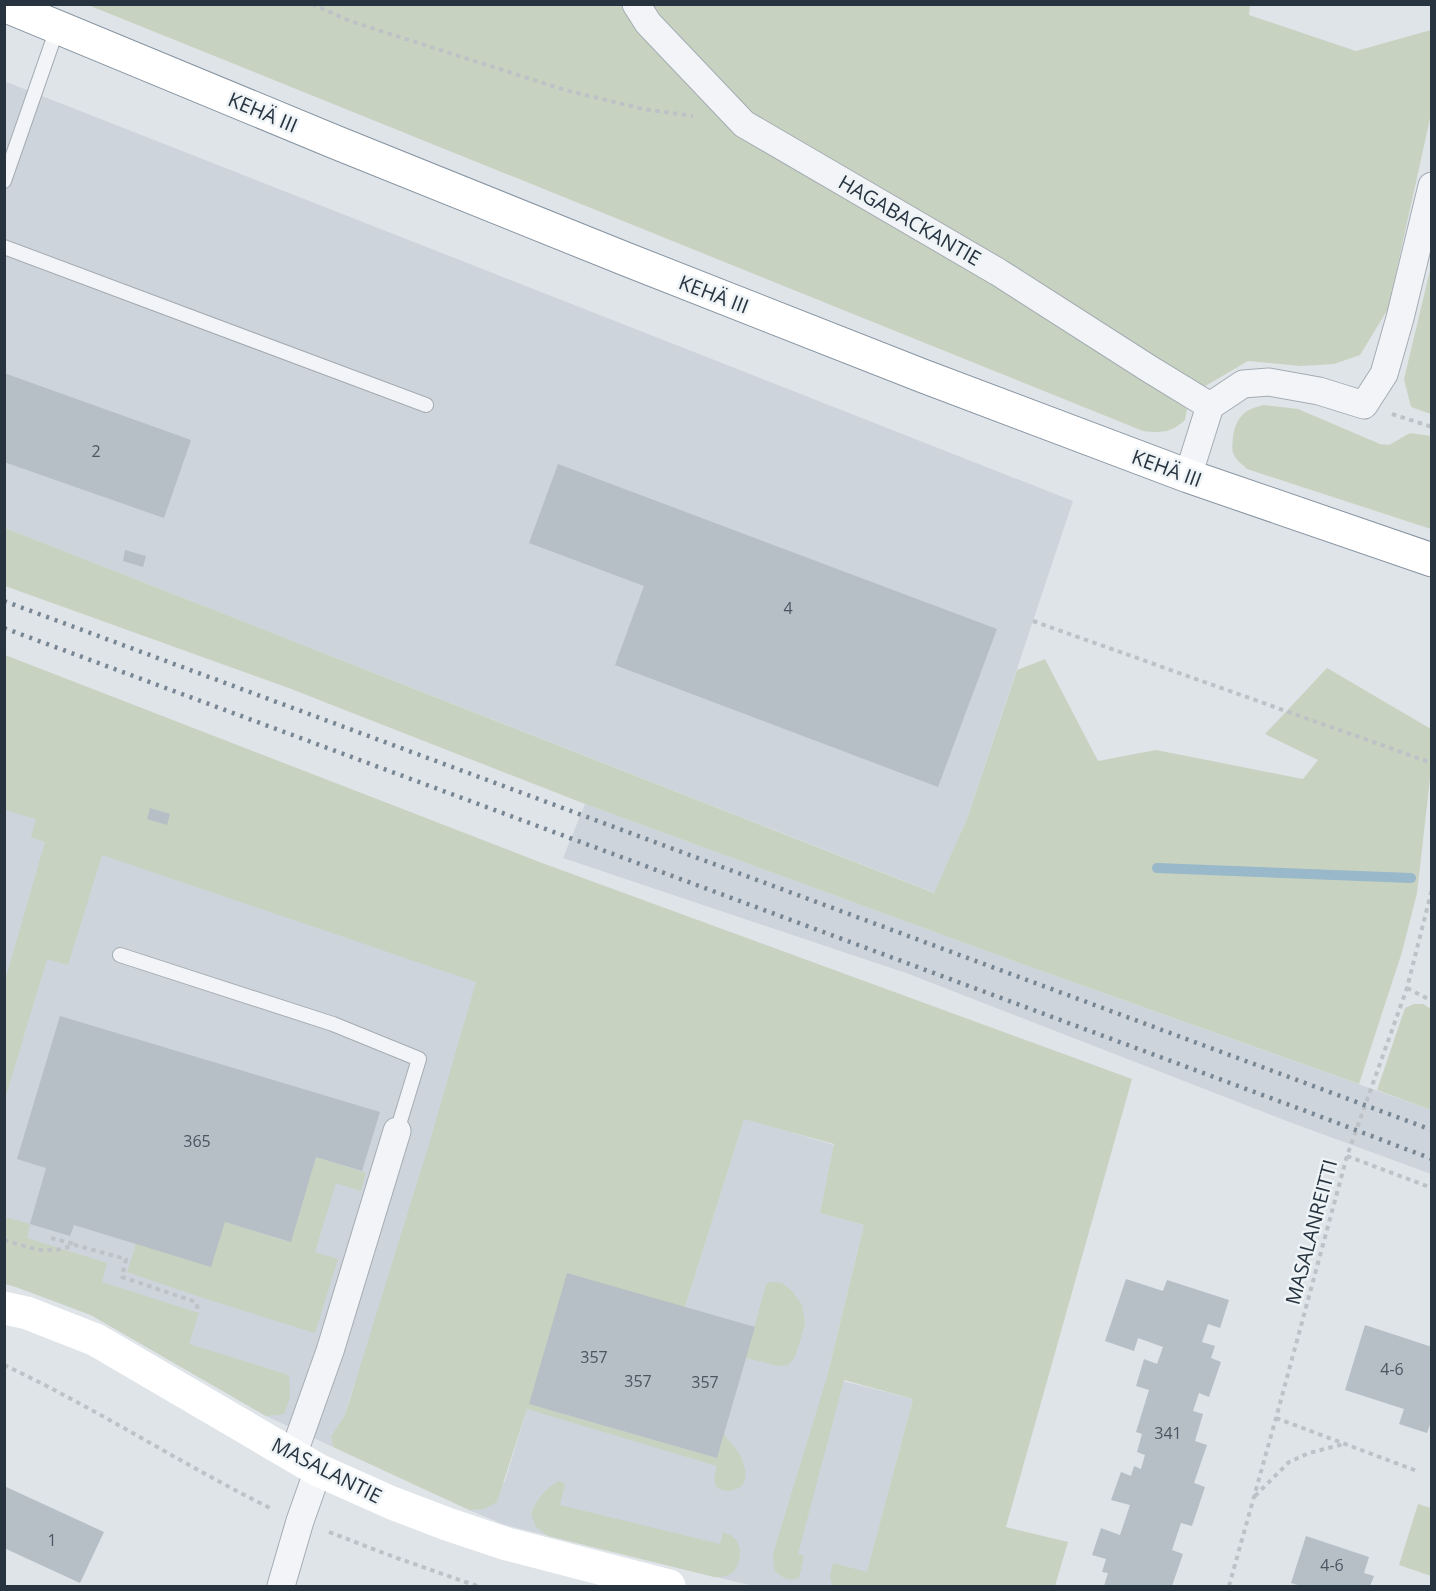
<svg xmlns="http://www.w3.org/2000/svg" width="1436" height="1591" font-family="'Open Sans',sans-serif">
<rect width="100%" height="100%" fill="#dfe4e9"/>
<path fill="#cdd4db" d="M4 81 1073 501 967 819 935 893 5 528Z
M4 715 530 895 351 1394 345 1415 331 1436 333 1447 266 1416 91 1315 16 1287 5 1284Z
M585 804 1014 961 1431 1110V1174L1292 1123 909 974 563 858Z
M744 1118 834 1145 820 1213 864 1225 827 1377 913 1399 867 1573 846 1586H753L505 1525 469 1510 484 1509 505 1481 527 1409 529 1404 685 1307Z"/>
<path fill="#c7d3c0" d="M88 5H1250L1249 15 1356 51 1431 30V114L1388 309 1360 355 1334 364 1300 366 1248 361 1180 401 1187 409 1185 420C1171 433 1161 433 1143 431Z
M1431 266V414L1411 407 1404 379Z
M1264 405 1298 409 1380 444 1389 445 1410 433 1431 436V529L1247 469C1243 465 1236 460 1234 455 1231 450 1233 441 1233 436 1237 416 1245 409 1264 405Z
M5 528 934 893 967 819 1017 670 1045 659 1098 761 1156 750 1303 779 1318 760 1265 734 1327 668 1431 729V770L1417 893 1402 952 1359 1084 1014 961 585 804 286 687 5 586Z
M5 655 542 863 1132 1079 1006 1527 1068 1542 1055 1586H832L830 1576 833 1563 867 1572 913 1399 844 1380 798 1554 804 1556 799 1578C787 1582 782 1577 774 1570L773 1554 827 1377 864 1225 820 1213 834 1144 744 1119 685 1307 530 1404 717 1458 724 1434C729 1442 737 1449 741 1457 744 1464 748 1477 743 1484 738 1492 719 1494 715 1484 713 1479 716 1471 717 1466L527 1409 497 1502 484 1509 469 1510 333 1447 331 1436 345 1415 430 1141 476 982 102 855 68 965 47 959 5 1099V981L45 842 31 837 36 819 5 810Z
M1414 1004H1423L1431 1009V1110L1377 1090 1405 1008Z
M316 1157 366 1173 361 1191 336 1183 315 1252 338 1259 315 1333 203 1298 127 1272 136 1244 225 1222 290 1242Z
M5 1217 30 1224 27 1238 107 1263 102 1282 199 1313 189 1344 289 1375 290 1397 284 1414 266 1416 91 1315 16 1287 5 1284Z
M771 1282 782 1283 793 1292 802 1305 805 1324 795 1357 788 1365 779 1366 746 1358 766 1284Z
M559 1481 565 1484 560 1505 720 1544 723 1532C728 1534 733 1536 736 1540 743 1548 740 1565 733 1572 727 1577 720 1577 714 1577L548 1536 536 1527 531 1515C535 1501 545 1488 559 1481Z
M1418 1504 1431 1508V1576L1399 1565Z"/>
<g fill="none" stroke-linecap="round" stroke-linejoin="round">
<path stroke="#99b8ca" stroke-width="10" d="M1157 868 1411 878"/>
</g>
<path fill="#b6bec6" d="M4 373 191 440 164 518 4 462Z
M558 464 997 629 938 787 615 665 644 586 529 543Z
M125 550 146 556 143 567 123 561Z
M150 808 170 814 167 825 147 819Z
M60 1016 380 1112 362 1171 316 1157 291 1242 225 1222 211 1267 74 1225 70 1236 30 1224 46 1168 17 1159Z
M567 1273 755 1327 717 1458 529 1404Z
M1126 1279 1163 1291 1167 1280 1229 1300 1220 1328 1208 1324 1202 1342 1215 1346 1211 1358 1221 1362 1209 1397 1199 1393 1193 1411 1203 1414 1195 1441 1207 1445 1194 1483 1205 1487 1192 1526 1181 1523 1172 1550 1183 1554 1172 1586H1104L1108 1573 1102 1572 1106 1559 1092 1555 1101 1528 1120 1535 1130 1505 1111 1500 1121 1472 1131 1476 1134 1466 1141 1469 1145 1455 1137 1452 1142 1434 1136 1432 1149 1390 1136 1386 1144 1359 1157 1364 1163 1347 1138 1338 1134 1351 1105 1341Z
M1365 1325 1432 1347V1419L1427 1433 1399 1424 1404 1409 1345 1390Z
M4 1486 104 1532 80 1583 4 1548Z
M1306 1536 1369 1557 1364 1573 1374 1576 1370 1586H1301L1291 1583Z"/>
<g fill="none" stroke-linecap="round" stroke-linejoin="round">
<g stroke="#a4acb3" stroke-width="16">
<path id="lane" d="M4 181 58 26
M4 247 426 405
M120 955 333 1024 419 1059 397 1131"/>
</g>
<g stroke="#a4acb3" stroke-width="29">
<path id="street" d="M636 4 648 23 744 124 998 272 1148 368 1210 406
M1188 476 1210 406 1243 384 1269 382 1319 391 1364 405 1384 374 1400 318 1432 186
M293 1455 330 1351 397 1131
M281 1586 300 1521 318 1470"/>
</g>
<g stroke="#8694a0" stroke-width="35">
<path id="highway" d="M4 5 335 142 628 260 923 376 1188 476 1432 560"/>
</g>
<path stroke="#bdc2c7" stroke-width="4" stroke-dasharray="4.5 4.5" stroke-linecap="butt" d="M312 4 350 21 565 90 643 109 693 116
M1392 414 1432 427
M1033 621 1432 763
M1407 988 1432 1001
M1347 1156 1432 1188
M51 1238 74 1244
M4 1240 38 1250H57L75 1245 126 1259 122 1277 196 1302 199 1313
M4 1365C96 1408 181 1464 272 1509
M1276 1418 1417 1471
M1255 1496 1289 1462 1309 1453 1344 1444
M329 1532 394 1557 477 1586
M1229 1586 1276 1418 1347 1156 1407 988 1432 889"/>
<use href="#lane" stroke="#f2f4f7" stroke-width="14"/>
<use href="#street" stroke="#f2f4f7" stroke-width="27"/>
<path stroke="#fff" stroke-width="33" d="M4 1308 27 1313 96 1340 318 1470 392 1503 447 1524 507 1544 669 1586"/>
<use href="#highway" stroke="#fff" stroke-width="33"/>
<path stroke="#788693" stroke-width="4.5" stroke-dasharray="3 6" stroke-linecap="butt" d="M4 601 1432 1130
M4 628 1311 1113 1432 1159"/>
</g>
<g text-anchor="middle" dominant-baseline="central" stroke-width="5" stroke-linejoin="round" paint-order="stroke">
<g font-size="16" fill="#4b5662">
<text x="96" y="451">2</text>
<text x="788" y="608">4</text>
<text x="197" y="1141">365</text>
<text x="594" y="1357">357</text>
<text x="1392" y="1369">4-6</text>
<text x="638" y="1381">357</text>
<text x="705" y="1382">357</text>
<text x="1168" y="1433">341</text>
<text x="52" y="1540">1</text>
<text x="1332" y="1565">4-6</text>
</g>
<g font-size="20" fill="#273440" stroke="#eef3f6">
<text transform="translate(263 112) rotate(23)">KEHÄ III</text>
<text transform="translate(910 220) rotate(30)">HAGABACKANTIE</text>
<text transform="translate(714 294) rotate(21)">KEHÄ III</text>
<text transform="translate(1167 468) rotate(20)">KEHÄ III</text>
<text transform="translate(1311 1232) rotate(-75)">MASALANREITTI</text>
<text transform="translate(327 1470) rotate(27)">MASALANTIE</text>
</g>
</g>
<rect width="1436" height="1591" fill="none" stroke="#273440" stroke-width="12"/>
</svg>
